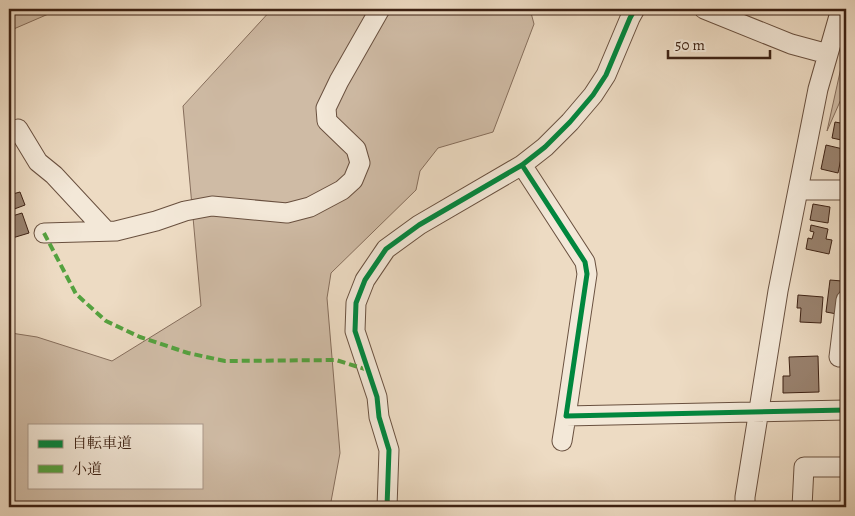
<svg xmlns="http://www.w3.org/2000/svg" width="855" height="516" font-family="Alegreya,'Noto Serif JP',serif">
<rect width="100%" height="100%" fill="#eddbc3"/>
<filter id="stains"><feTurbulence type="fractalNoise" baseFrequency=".004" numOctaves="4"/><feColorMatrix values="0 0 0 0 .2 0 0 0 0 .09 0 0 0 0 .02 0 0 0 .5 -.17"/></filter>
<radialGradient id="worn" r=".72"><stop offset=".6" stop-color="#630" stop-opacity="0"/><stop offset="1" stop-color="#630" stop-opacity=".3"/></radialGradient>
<path fill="#cfbba5" stroke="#866e5c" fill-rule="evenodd" d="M9 9H60L9 31Z
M272 9H530L534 24 493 132 438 148 420 171 416 190 331 273 327 298 340 453 330 507H9V330L11 333 37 337 112 361 201 306 183 106ZM29 425H201V487H29Z
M846 45V88L827 131Z"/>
<path fill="#99826f" stroke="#3d2113" d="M835 122 846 124V141L832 138Z
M826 145 843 149 838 173 821 169Z
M20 192 25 205 9 211V195Z
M813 204 830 207 828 223 810 220Z
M22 213 29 233 9 239V217Z
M811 225 828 229 826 239 832 240 829 254 806 249 808 238 812 239 814 232 810 231Z
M830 280 842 281 837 314 826 312Z
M798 295 823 297 821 323 800 322 801 308H797Z
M818 356 819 392 783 393V376H790L789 357Z
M844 377H846V394H844Z"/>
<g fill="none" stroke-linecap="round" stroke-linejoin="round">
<g stroke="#69503f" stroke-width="21">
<path id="minor" d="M704 9 791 44 828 54
M18 129 38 162 54 175 106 231
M522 165 585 262 587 274 566 416 846 410
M798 190H846
M44 233 116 231 156 221 185 211 212 206 287 213 310 207 342 190 353 180 360 163 356 149 327 121 326 108 339 81 380 9
M846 300 839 357H846
M562 441 566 416
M387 507 389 450 379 417 377 397 355 331 356 303 365 280 386 249 419 225 522 165 545 147 570 122 593 95 606 75 630 18 635 9
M745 507V497L778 291 818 89 841 9
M802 507 804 467H846"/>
</g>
<use href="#minor" stroke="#f3e8d8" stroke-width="19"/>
<path stroke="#54a23f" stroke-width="4" stroke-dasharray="8 4" stroke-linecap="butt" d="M44 233 76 294 106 321 140 337 188 353 225 361 336 360 368 370"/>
<g stroke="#f3e8d8" stroke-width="8">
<path id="cycleway" d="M522 165 585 262 587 274 566 416 846 410
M387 507 389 450 379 417 377 397 355 331 356 303 365 280 386 249 419 225 522 165 545 147 570 122 593 95 606 75 630 18 635 9"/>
</g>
<use href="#cycleway" stroke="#00873e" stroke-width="5"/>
</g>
<rect width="855" height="516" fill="none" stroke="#eddbc3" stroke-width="30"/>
<rect x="10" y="10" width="835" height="496" fill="none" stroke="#3d2113" stroke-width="2.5"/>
<rect x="15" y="15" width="825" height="486" fill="none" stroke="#3d2113"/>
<rect x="28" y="424" width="175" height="65" fill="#f3e8d8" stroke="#aa9889"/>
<rect x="38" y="440" width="25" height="8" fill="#00873e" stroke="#aa9889"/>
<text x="72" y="448" font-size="15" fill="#3d2113">自転車道</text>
<rect x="38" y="465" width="25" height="8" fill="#54a23f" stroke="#aa9889"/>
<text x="72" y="474" font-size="15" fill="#3d2113">小道</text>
<path d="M668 50v8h102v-8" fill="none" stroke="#3d2113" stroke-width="2.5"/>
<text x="675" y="50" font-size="15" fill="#3d2113" stroke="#f3e8d8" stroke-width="4" paint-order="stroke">50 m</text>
<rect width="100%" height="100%" filter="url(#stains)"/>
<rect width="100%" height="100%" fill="url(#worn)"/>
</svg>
